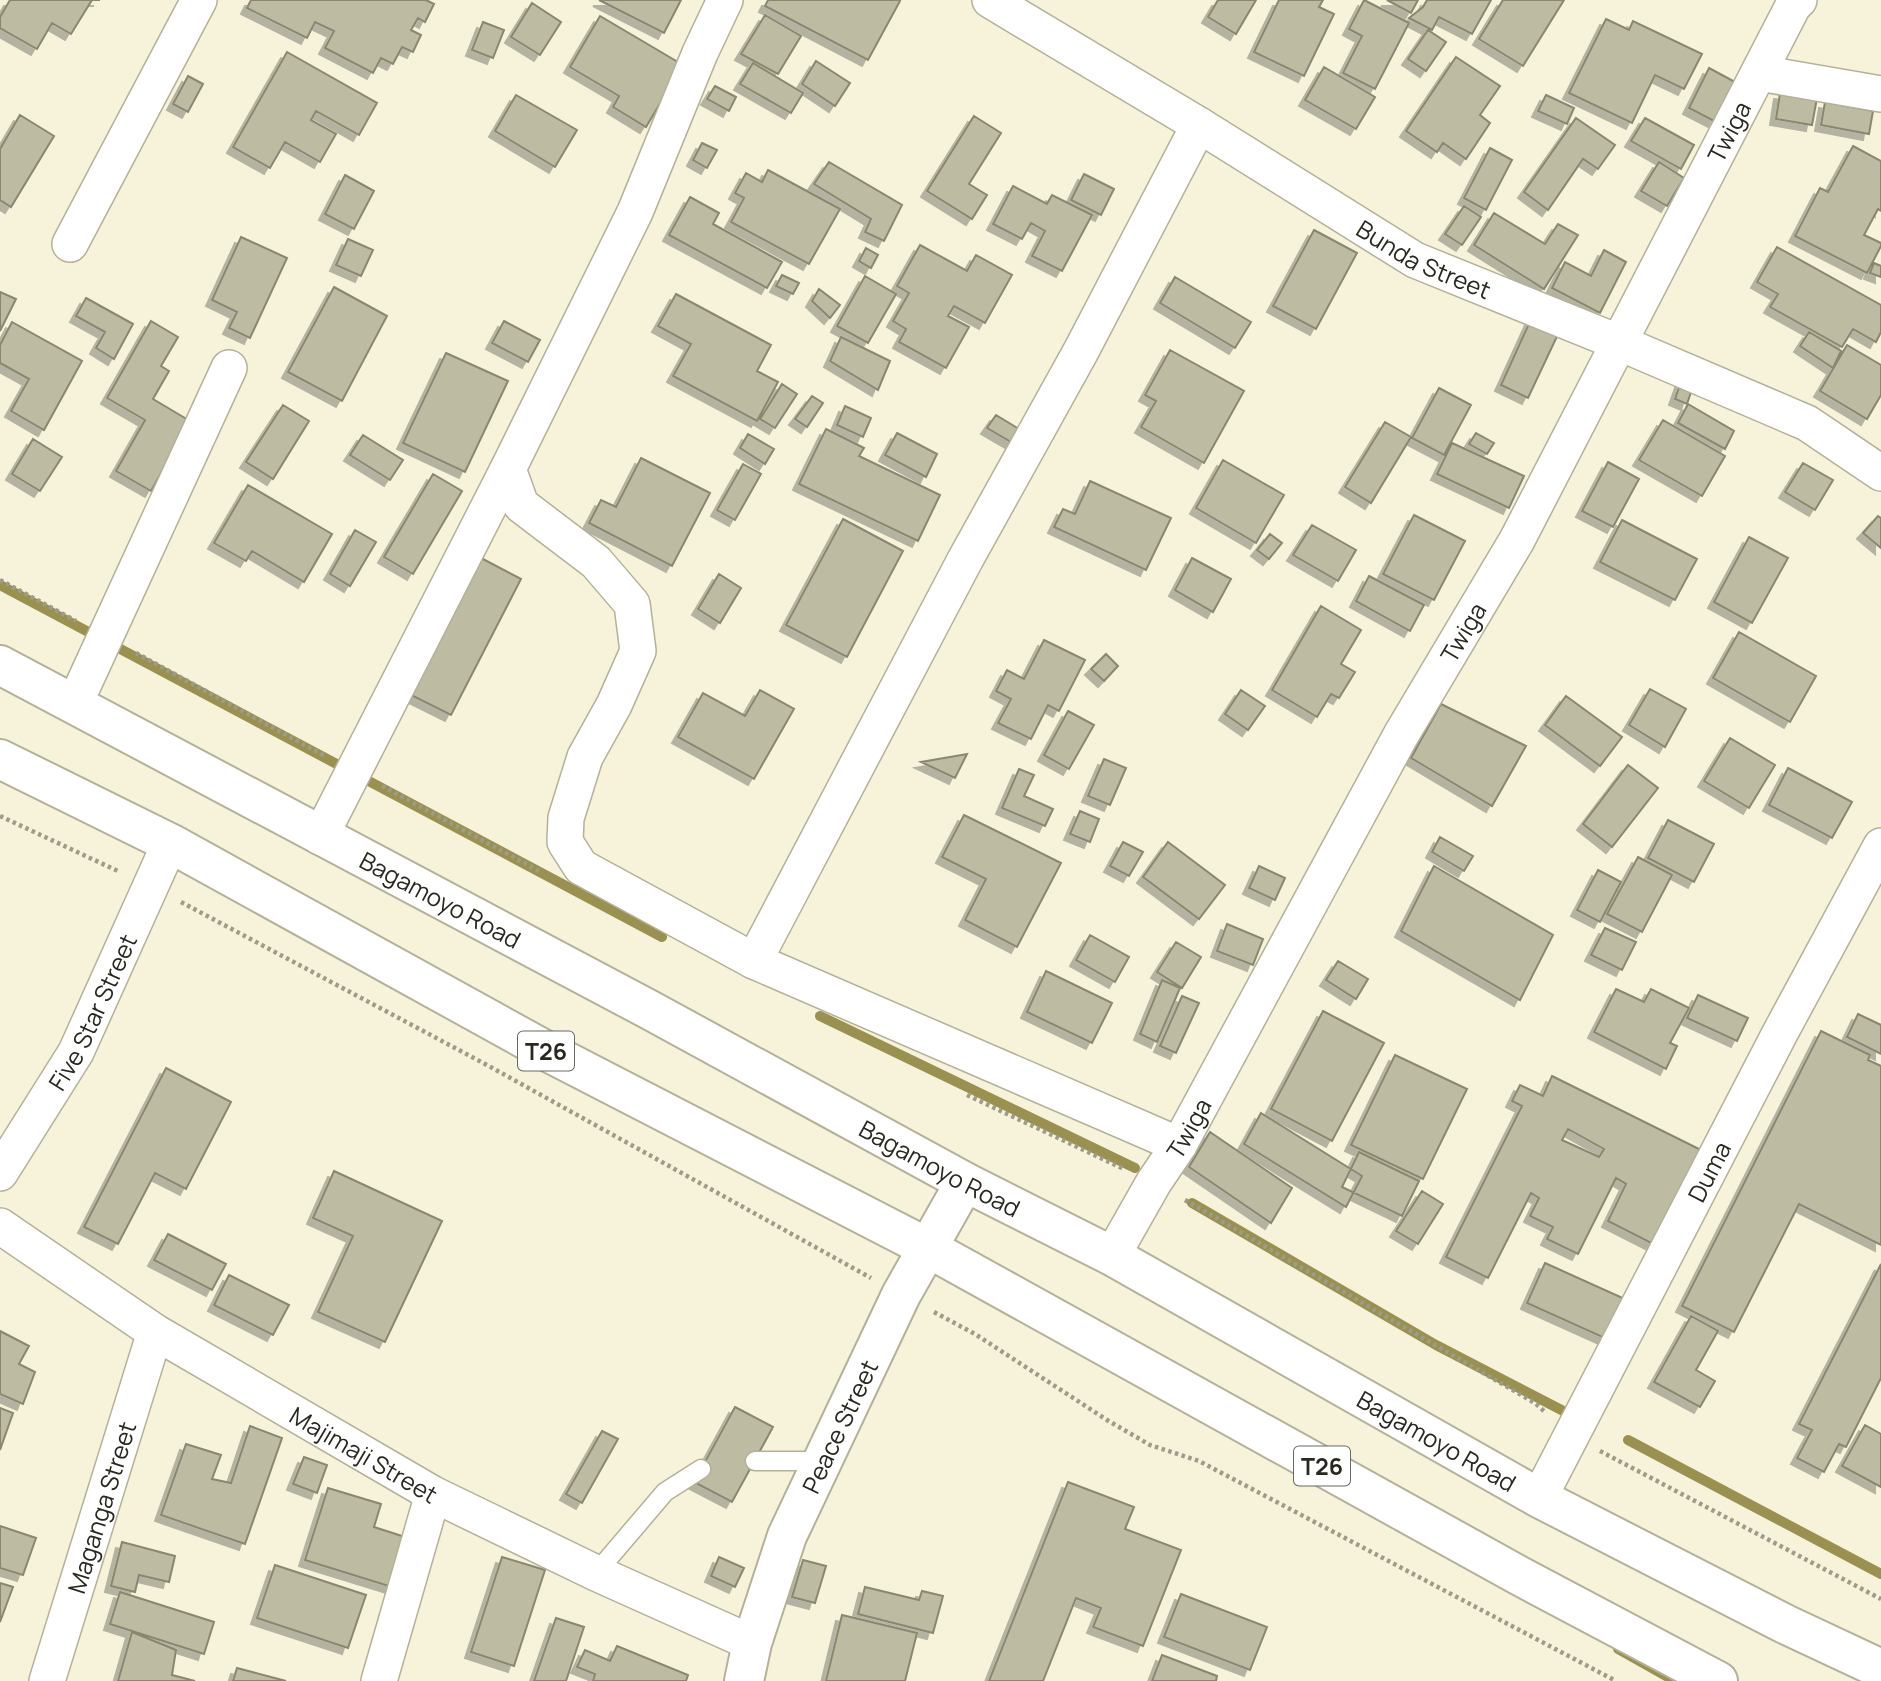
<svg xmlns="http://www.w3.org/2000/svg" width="1881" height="1681" font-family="Manrope,sans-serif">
<defs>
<filter id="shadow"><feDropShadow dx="-6" dy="6" stdDeviation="0" flood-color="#0004"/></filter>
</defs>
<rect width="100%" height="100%" fill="#f6f3da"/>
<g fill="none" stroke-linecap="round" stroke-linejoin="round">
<path stroke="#9a9151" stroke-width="10" d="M0 585 662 937
M820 1016 1135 1168
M1192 1203 1436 1345 1575 1417
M1628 1440 1881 1574
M1618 1649 1675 1681"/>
</g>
<path fill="#bebba3" stroke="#8a8771" stroke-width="2" fill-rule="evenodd" filter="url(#shadow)" d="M10 0H100H92L71 34 52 23 37 49 0 28V17Z
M251 0H426L434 4 425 22 418 18 411 30 421 35 413 52 402 47 393 64 381 58 373 73 325 48 334 31 315 22 307 38 247 8Z
M599 0H681L664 33Z
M768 0H898L900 1 868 60 765 6Z
M1218 0H1256L1236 34 1208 17Z
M1279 0H1323L1319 7 1334 14 1304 76 1254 52Z
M1364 0 1409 23 1375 89 1343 73 1362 36 1349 29Z
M1387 0H1418L1411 13Z
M1427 0H1491L1472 34 1439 17 1432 30 1409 18 1423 7Z
M1503 0H1564L1523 66 1479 39Z
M532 3 561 22 540 55 511 37Z
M765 15 801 36 778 74 741 54Z
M600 16 683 65 646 127 613 107 619 96 570 67Z
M1606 19 1629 30 1633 21 1702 54 1684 89 1655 75 1632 123 1569 93Z
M483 22 504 30 493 58 472 50Z
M1428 30 1446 42 1426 71 1408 59Z
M287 52 377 103 359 135 316 111 311 120 336 134 320 162 285 142 270 168 233 147Z
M1456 57 1500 86 1480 115 1490 123 1466 159 1443 143 1437 152 1406 131Z
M816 61 850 83 835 106 802 84Z
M753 63 803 93 791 113 740 84Z
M1324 67 1375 97 1356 129 1305 100Z
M1709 68 1735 82 1714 121 1689 108Z
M188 76 203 84 188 112 173 104Z
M715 86 736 97 729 111 707 99Z
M1780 93 1817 98 1812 125 1776 119Z
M516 95 577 130 555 167 495 131Z
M1546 95 1574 108 1567 124 1538 111Z
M1825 102 1873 111 1869 134 1821 125Z
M20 115 54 136 11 207 0 200V149Z
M974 116 1001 133 969 184 987 195 972 219 927 191Z
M1576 118 1615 145 1598 169 1583 159 1548 210 1524 192Z
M1645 118 1694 145 1681 169 1631 141Z
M702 143 717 150 707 168 693 160Z
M1853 146 1881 161V211L1878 209 1864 235 1881 243V246L1867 273 1795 236 1820 188 1828 192Z
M1490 148 1512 160 1486 210 1464 198Z
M829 162 902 205 884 241 865 232 871 219 814 184Z
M1659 162 1684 178 1667 206 1641 191Z
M768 170 840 209 809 264 731 222 744 198 735 193 746 173 762 182Z
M1084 174 1114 189 1101 215 1071 200Z
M345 175 374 191 354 229 325 214Z
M1013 186 1047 204 1052 195 1092 215 1062 271 1032 256 1045 231 1031 223 1022 239 993 224Z
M690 197 719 213 713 224 782 262 767 288 669 235Z
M1464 206 1481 217 1462 245 1445 234Z
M1494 213 1545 244 1558 224 1578 235 1544 289 1474 245Z
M1314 230 1357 253 1316 329 1273 306Z
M241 237 287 258 250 338 229 328 237 312 212 300Z
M348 239 373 250 361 276 336 265Z
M920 245 967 271 976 255 1012 275 985 323 954 306 948 316 969 327 946 368 899 342 906 329 893 321 909 293 897 286Z
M1777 247 1881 305V332L1876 342 1853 329 1842 347 1770 307 1778 294 1757 282Z
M866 248 878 255 871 268 859 261Z
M1604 250 1626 262 1600 313 1552 288 1565 262 1591 276Z
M1874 263 1881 266V277L1870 273Z
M782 275 799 283 793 294 776 286Z
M865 276 896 294 868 343 837 326Z
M1175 277 1251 322 1235 348 1160 303Z
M334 287 387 316 342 401 288 372Z
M819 289 840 305 830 318 812 301Z
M0 292 16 299 0 331Z
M676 294 771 345 757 371 778 382 757 421 673 376 691 344 658 326Z
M86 298 133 324 114 359 96 348 105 332 76 316Z
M1532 317 1560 330 1528 398 1501 385Z
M151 321 178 337 161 366 169 371 153 399 190 421 151 491 116 471 145 420 107 398Z
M504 321 540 340 528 362 492 343Z
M12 322 82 361 44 430 11 411 29 379 0 363V345Z
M1809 332 1841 351 1833 368 1800 346Z
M841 337 890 361 878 390 830 361Z
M1847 345 1881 365V395L1867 419 1820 391Z
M1170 350 1244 391 1204 463 1141 427 1156 401 1145 395Z
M446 353 508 381 465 472 403 443Z
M1681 382 1693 386 1687 404 1675 399Z
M782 384 797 394 775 428 760 419Z
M1439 388 1471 405 1444 455 1412 438Z
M812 396 823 403 807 427 795 419Z
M1688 404 1734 431 1725 449 1678 423Z
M283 405 309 421 273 479 246 462Z
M845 406 871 418 863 437 837 425Z
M996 415 1019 429 1011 442 987 428Z
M1663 420 1725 456 1702 496 1639 460Z
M1385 422 1411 437 1371 503 1345 487Z
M826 429 864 448 859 456 940 495 918 541 799 484Z
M897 433 937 454 926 477 885 455Z
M1476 433 1494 443 1487 454 1469 444Z
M748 434 774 449 765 464 740 448Z
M363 435 403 460 390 480 350 455Z
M33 439 62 457 40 491 12 474Z
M1452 443 1524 476 1509 508 1437 474Z
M641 458 710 493 672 566 589 523 601 500 616 507Z
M1223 460 1284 495 1256 543 1196 508Z
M1608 462 1639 479 1613 527 1582 511Z
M1803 463 1833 480 1815 510 1785 492Z
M743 464 761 474 735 520 717 510Z
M433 474 462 491 413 574 384 557Z
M1090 481 1171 518 1146 570 1054 527 1063 509 1075 514Z
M248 485 332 534 304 582 252 551 246 561 214 543Z
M1414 515 1465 541 1434 600 1383 574Z
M1878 516 1881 518V548L1863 533Z
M843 519 903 551 847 657 786 625Z
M1622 520 1697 559 1675 600 1600 562Z
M1312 525 1356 550 1338 581 1293 555Z
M355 530 376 542 350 586 330 574Z
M1270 534 1282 543 1269 559 1257 550Z
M1749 537 1788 558 1752 623 1714 602Z
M481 558 521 579 451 715 411 695Z
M1192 558 1231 579 1213 612 1175 590Z
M719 574 741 588 720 623 698 609Z
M1369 576 1424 605 1410 631 1356 601Z
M1321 606 1361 630 1341 664 1355 672 1339 698 1331 694 1317 717 1272 690Z
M1739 632 1816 676 1790 722 1713 678Z
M1044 640 1085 660 1059 711 1048 705 1031 739 998 723 1011 699 996 691 1007 670 1024 679Z
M1106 654 1118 666 1104 681 1091 669Z
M1650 689 1686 709 1665 747 1629 725Z
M760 690 794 709 754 779 678 737 703 693 745 716Z
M1241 690 1265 706 1248 730 1225 714Z
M1566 696 1622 737 1600 766 1545 725Z
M1441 704 1526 746 1492 806 1411 758Z
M1068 711 1094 725 1069 769 1044 755Z
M1730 738 1775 765 1749 808 1704 781Z
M967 754 955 778 921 762Z
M1104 759 1126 768 1110 805 1088 796Z
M1628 765 1658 788 1612 847 1583 824Z
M1788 768 1852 802 1832 838 1769 805Z
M1019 769 1034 775 1024 796 1053 809 1045 826 1002 808Z
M1080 811 1099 819 1090 842 1070 834Z
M964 815 1061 863 1017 947 965 920 986 879 942 857Z
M1668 820 1714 844 1694 882 1648 858Z
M1440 837 1473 856 1464 871 1432 852Z
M1123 842 1143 852 1129 876 1110 866Z
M1168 842 1225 885 1199 919 1143 877Z
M1638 857 1672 875 1642 932 1607 914Z
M1259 866 1285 878 1275 900 1249 888Z
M1434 866 1553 935 1520 1000 1401 931Z
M1598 870 1621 882 1600 922 1577 910Z
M1227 924 1263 939 1253 965 1217 951Z
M1605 928 1636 942 1622 970 1591 955Z
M1090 935 1129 957 1115 982 1076 960Z
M1176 942 1201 957 1182 988 1157 972Z
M1338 961 1368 979 1356 999 1326 980Z
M1046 971 1112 1003 1092 1043 1027 1012Z
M1162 980 1180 988 1157 1042 1140 1034Z
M1616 989 1644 1002 1651 989 1689 1008 1670 1043 1677 1046 1666 1069 1594 1032Z
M1698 995 1748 1018 1737 1041 1687 1018Z
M1182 996 1199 1003 1176 1053 1160 1046Z
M1323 1011 1384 1043 1332 1141 1271 1109Z
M1858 1014 1881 1025V1054L1847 1037Z
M1821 1031 1870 1055 1868 1060 1881 1066V1245L1799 1204 1734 1332 1682 1306Z
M1395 1055 1467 1089 1423 1179 1351 1145Z
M166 1068 231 1102 186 1189 155 1173 118 1244 84 1227Z
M1552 1076 1703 1151 1655 1245 1608 1221 1626 1184 1616 1178 1578 1254 1547 1239 1553 1227 1530 1216 1539 1198 1531 1193 1488 1278 1446 1257 1522 1106 1512 1101 1520 1085 1543 1096ZM1568 1129 1604 1149 1599 1157 1562 1140Z
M1261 1113 1362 1176 1346 1207 1244 1144Z
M1210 1132 1292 1188 1271 1223 1189 1167Z
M1359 1152 1419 1181 1402 1216 1342 1187Z
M334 1171 442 1221 385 1342 318 1312 353 1236 313 1218Z
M1422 1191 1443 1204 1418 1244 1396 1231Z
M168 1234 226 1264 212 1290 154 1260Z
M1545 1263 1627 1300 1609 1340 1527 1303Z
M1881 1264V1378L1846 1447 1839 1444 1824 1472 1797 1458 1812 1430 1799 1424Z
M229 1275 289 1305 273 1335 214 1305Z
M1691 1316 1718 1331 1696 1370 1715 1381 1700 1407 1654 1382Z
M0 1331 29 1346 19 1364 35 1372 23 1404 0 1394Z
M735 1407 773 1427 732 1502 694 1482Z
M0 1408 13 1413 0 1450Z
M1865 1425 1881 1434V1487L1842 1466Z
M250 1426 282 1438 245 1544 161 1515 186 1444 221 1455 212 1479 231 1483Z
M602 1431 618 1439 582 1503 566 1494Z
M304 1457 327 1465 317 1493 293 1484Z
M1068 1482 1134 1507 1125 1529 1181 1550 1143 1646 1093 1627 1101 1608 1076 1598 1043 1681H989Z
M328 1488 381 1504 374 1527 408 1538 392 1587 305 1560Z
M0 1526 36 1538 23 1575 0 1568Z
M122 1542 175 1556 169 1582 139 1575 135 1592 111 1586Z
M502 1557 545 1570 514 1666 471 1652Z
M719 1557 744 1568 735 1587 711 1576Z
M803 1560 826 1566 815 1603 792 1597Z
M275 1565 366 1595 348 1648 257 1618Z
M0 1583 13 1587 0 1622Z
M865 1587 919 1600 922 1591 943 1596 933 1633 858 1614Z
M120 1592 214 1622 204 1654 110 1624Z
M1181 1594 1267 1627 1250 1670 1164 1637Z
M842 1615 917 1633 905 1681H826Z
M556 1618 584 1627 566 1681H534Z
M132 1632 176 1650 172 1675 195 1681H118Z
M617 1646 688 1675 686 1681H593L595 1674 577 1667 585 1650 610 1661Z
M1162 1655 1217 1676 1216 1681H1152Z
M237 1668 286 1681H233Z"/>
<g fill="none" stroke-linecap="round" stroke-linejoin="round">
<g stroke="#b4b199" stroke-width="21">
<path id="lane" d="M755 1461H822
M596 1573 665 1492 701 1469"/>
</g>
<g stroke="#b4b199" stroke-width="38">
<g id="street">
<path d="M725 0 700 53 635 212 508 469 521 505 596 562 632 604 638 651 614 705 585 757 566 818 565 842 581 867 754 961 1179 1145"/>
<path id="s1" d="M990 0 1199 125 1415 260 1620 343 1807 423 1881 473"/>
<path d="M1759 73 1881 94"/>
<path d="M70 244 199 0"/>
<path d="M74 705 229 368"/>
<path d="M320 837 508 469"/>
<path d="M754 961 965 560 1081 351 1199 125"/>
<path id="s2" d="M0 1173 76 1052 170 843"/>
<path id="s3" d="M0 1226 155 1332 433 1494 596 1573 752 1643"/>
<path id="s4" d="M1112 1256 1154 1182 1179 1145 1401 735 1517 540 1793 6 1799 0"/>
<path id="s5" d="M1539 1498 1780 1033 1881 846"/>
<path id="s6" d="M47 1681 155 1332"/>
<path d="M379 1681 433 1494"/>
</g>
</g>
<g stroke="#b4b199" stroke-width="42">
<g id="secondary">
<path id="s7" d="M744 1681 752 1643 787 1536 901 1295 965 1182"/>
</g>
</g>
<g stroke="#b4b199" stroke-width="42">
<g id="highway">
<path id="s8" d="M0 665 648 1009 965 1182 1112 1256 1539 1498 1785 1624 1881 1669"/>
<path d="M0 759 170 843 552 1054 928 1248 1518 1575 1718 1681"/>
</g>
</g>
<path stroke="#9d9b89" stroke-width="4.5" stroke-dasharray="3.5 3.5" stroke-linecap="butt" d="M0 580 76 621
M136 653 325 756
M382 786 541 872
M0 816 120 872
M181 902 487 1065 871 1278
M967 1095 1124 1169
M1185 1200 1535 1403 1545 1412
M934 1312 975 1334 1107 1420 1150 1445 1199 1461 1616 1681
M1600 1451 1881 1599"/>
<use href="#lane" stroke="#fff" stroke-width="18"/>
<use href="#street" stroke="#fff" stroke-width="35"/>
<use href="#secondary" stroke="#fff" stroke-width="38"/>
<use href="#highway" stroke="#fff" stroke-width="38"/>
</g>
<g text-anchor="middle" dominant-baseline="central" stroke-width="5" stroke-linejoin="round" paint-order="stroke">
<g fill="#fff" stroke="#696862" stroke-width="2">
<rect x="518" y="1031.5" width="56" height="39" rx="5"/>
<rect x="1294" y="1446.5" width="56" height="39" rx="5"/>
</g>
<g font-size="23" font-weight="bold" fill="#29281f">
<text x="546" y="1051">T26</text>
<text x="1322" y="1466">T26</text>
</g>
<g font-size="24" fill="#29281f" stroke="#fff">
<text stroke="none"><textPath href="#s4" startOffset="1283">Twiga</textPath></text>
<text stroke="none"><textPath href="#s1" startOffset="506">Bunda Street</textPath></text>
<text stroke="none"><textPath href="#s4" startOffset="716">Twiga</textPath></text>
<text stroke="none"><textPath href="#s8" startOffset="499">Bagamoyo Road</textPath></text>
<text stroke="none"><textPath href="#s2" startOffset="186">Five Star Street</textPath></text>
<text stroke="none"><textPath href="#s4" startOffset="149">Twiga</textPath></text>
<text stroke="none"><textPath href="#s8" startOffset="1066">Bagamoyo Road</textPath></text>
<text stroke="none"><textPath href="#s5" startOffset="368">Duma</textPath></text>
<text stroke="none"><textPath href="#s7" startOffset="273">Peace Street</textPath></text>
<text stroke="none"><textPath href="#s8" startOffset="1633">Bagamoyo Road</textPath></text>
<text stroke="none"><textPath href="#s3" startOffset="430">Majimaji Street</textPath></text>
<text stroke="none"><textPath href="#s6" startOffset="182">Maganga Street</textPath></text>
</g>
</g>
</svg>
